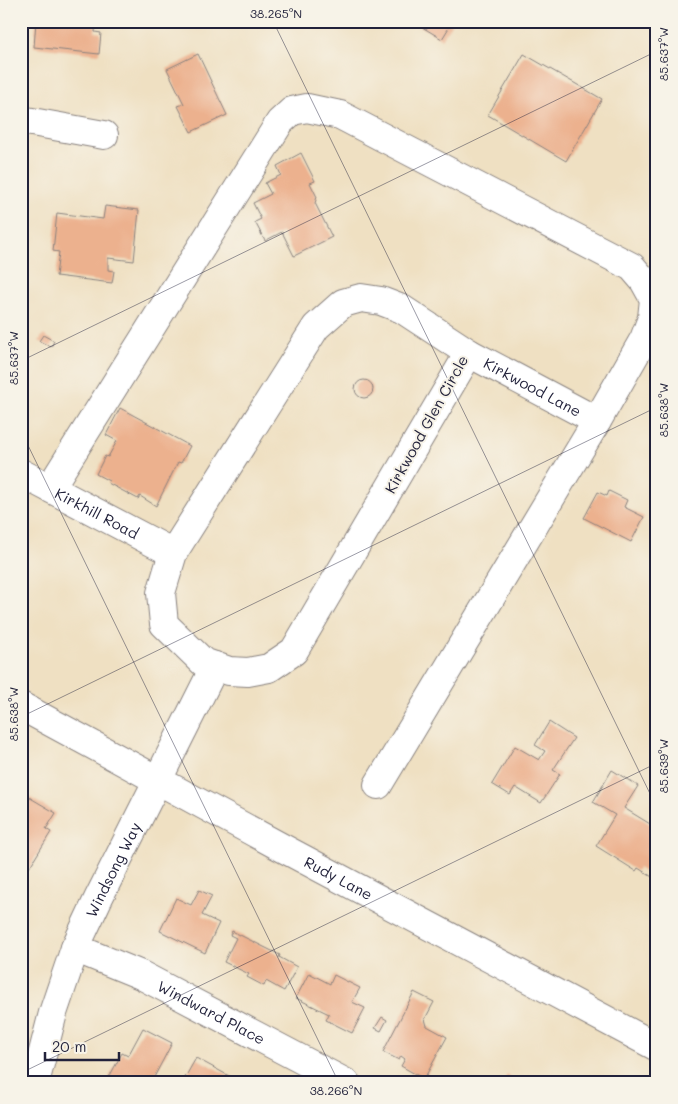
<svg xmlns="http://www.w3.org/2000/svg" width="678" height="1104" font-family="Mali,sans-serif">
<rect width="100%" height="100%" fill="#f7f3e8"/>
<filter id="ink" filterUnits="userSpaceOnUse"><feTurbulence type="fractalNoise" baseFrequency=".02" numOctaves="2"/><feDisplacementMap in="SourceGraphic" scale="10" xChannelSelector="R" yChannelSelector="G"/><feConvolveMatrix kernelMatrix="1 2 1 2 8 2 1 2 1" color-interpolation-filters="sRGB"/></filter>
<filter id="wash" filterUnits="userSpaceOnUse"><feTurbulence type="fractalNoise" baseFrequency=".0096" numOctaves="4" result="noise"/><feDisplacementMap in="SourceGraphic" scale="20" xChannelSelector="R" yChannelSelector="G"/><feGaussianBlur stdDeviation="1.12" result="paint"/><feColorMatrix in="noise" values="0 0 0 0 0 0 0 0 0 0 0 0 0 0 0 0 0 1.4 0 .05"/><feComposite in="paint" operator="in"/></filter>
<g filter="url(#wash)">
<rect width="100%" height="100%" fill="#efe0c2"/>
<g id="blocks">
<path fill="#ecb18e" d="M36 21H96L95 32 101 33 99 54 34 47Z
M412 21H453L442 39Z
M198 54 227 115 191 132 178 106 184 104 167 69Z
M524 54 602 99 566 161 488 115Z
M301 153 315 181 310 183 317 197 315 203 332 237 294 256 282 232 265 241 255 222 261 219 253 203 271 194 265 183 281 175 277 166Z
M105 206 139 210 134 261 108 258V270L114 271 112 283 56 276 59 252 53 251 57 213 103 219Z
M43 335 54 341 51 347 39 341Z
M355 389a9 9 0 1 1 18 0a9 9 0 1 1-18 0Z
M120 408 190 446 181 463 178 462 156 506 140 496 138 499 108 483 109 481 96 474 105 456 108 457 117 441 106 435Z
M609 491 627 500 624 507 644 517 631 542 584 518 598 492 607 496Z
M549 722 574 738 553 770 560 774 541 803 515 787 510 795 492 784 515 746 539 760 545 751 535 745Z
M612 770 638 786 624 808 655 827 652 831 657 834V880L638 868 636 871 596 846 615 815 593 802Z
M27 796 56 813 46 829 51 832 29 868 21 863V805Z
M21 889 27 891 21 906Z
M199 890 212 896 202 915 219 923 205 953 160 931 176 898 191 905Z
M232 931 280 955 279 957 297 967 284 991 266 981 264 986 247 977 249 974 224 962 236 938 230 935Z
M309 973 330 984 334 975 360 988 352 1002 365 1008 352 1033 326 1020 329 1014 296 998Z
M414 992 434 1002 425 1019 427 1026 447 1037 424 1079 401 1066 405 1059 401 1056 399 1060 383 1052Z
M382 1017 387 1020 381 1031 375 1028Z
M143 1028 172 1043 151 1083H106L122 1053 128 1056Z
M196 1058 242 1083H182Z
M507 1075 522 1083H503Z"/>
</g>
</g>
<g filter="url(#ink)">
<use href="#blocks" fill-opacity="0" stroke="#88817e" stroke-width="1"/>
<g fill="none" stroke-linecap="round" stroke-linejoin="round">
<g stroke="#88817e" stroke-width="30">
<g id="minor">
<path d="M21 120 104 135"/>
<path d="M361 298 381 301 402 309 469 353 294 651 269 668 248 672 229 671 203 662 164 624 161 593 173 553 316 327 343 303Z"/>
<path id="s1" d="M469 353 597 421"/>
<path id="s2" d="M21 473 173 553"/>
<path d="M50 488 280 122 292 111 307 108 340 115 632 267 644 281 654 299 652 318 644 339 597 421 378 785"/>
<path id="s3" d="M21 706 279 846 657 1047"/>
<path id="s4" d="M75 948 141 975 346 1083"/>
<path id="s5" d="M35 1083 53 1013 75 948 99 897 215 666"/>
</g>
</g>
<use href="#minor" stroke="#fff" stroke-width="28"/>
</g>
</g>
<path fill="none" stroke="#22223b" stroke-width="1" stroke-opacity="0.45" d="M273 21 657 808M21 361 657 51M21 431 339 1083M21 717 657 407M21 1073 657 763"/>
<g text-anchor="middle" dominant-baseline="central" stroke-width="4" stroke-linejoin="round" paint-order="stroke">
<g font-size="15" fill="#22223b" stroke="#f7f3e8">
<text stroke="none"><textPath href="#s1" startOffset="72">Kirkwood Lane</textPath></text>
<text transform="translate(426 424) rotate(-61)">Kirkwood Glen Circle</text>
<text stroke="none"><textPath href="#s2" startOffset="86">Kirkhill Road</textPath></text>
<text stroke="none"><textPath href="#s5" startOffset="228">Windsong Way</textPath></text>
<text stroke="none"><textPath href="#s3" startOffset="361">Rudy Lane</textPath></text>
<text stroke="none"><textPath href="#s4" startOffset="151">Windward Place</textPath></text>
</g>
</g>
<rect width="678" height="1104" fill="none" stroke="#f7f3e8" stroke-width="55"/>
<path d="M45 1052v8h74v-8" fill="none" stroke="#22223b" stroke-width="2.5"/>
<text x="52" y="1052" font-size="15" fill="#22223b" stroke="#f7f3e8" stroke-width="4" paint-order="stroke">20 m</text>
<rect x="28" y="28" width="622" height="1048" fill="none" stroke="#22223b" stroke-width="2"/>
<g font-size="12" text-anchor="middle" fill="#22223b">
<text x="276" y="18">38.265°N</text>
<text transform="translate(664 54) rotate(-90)" y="4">85.637°W</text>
<text transform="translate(14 358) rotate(-90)" y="4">85.637°W</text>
<text transform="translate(664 410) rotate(-90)" y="4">85.638°W</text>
<text transform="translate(14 714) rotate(-90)" y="4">85.638°W</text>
<text transform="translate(664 766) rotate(-90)" y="4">85.639°W</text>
<text x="336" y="1095">38.266°N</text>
</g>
</svg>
